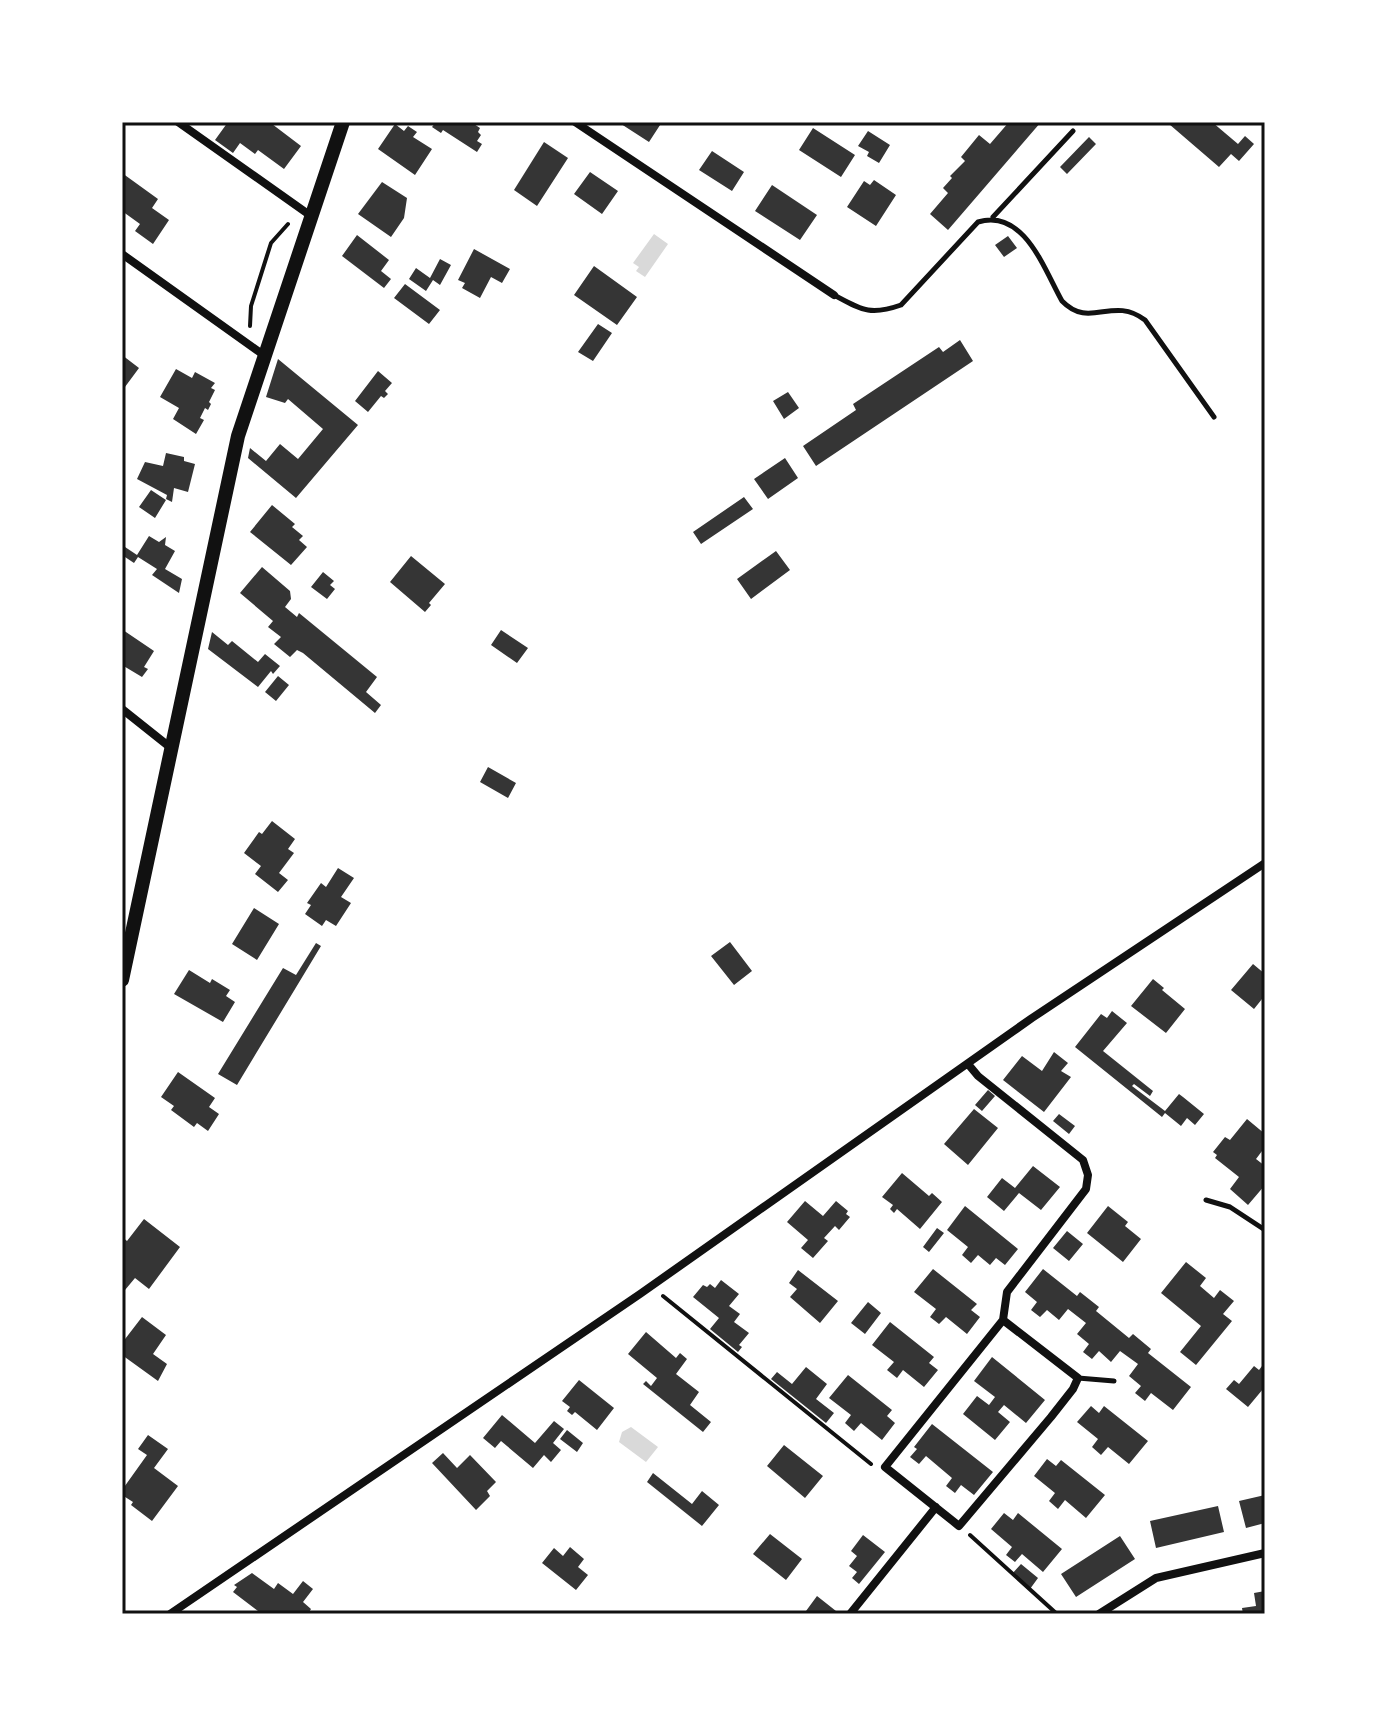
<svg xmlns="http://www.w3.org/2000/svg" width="1387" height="1736" font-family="Lato,sans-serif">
<rect width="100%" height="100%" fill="#fff"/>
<path fill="#d9d9d9" d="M654 234 668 244 645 277 636 271 639 267 633 263Z
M631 1427 658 1447 646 1462 619 1442 622 1432Z"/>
<path fill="#353535" d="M228 122H273L272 124 301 146 284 169 258 150 255 154 240 143 233 153 215 140Z
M436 122H471L480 128 478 132 481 135 477 141 482 144 477 152 443 130 441 133 432 127Z
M618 122H662L649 142Z
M1009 122H1041L948 230 930 214 948 193 943 188 952 178 950 176 965 161 961 157 979 135 990 144Z
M1171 122H1212L1238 144 1245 136 1254 144 1239 161 1231 154 1219 167 1169 124Z
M395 124 404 131 408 126 417 132 413 137 432 149 415 175 378 149Z
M813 128 855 155 841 177 799 150Z
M868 131 890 145 879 163 867 156 869 152 858 146Z
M1089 137 1096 144 1067 174 1060 167Z
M544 142 568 158 537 206 514 190Z
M712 151 744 172 732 191 699 170Z
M590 172 618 191 602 214 574 194Z
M122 173 158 199 152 208 169 220 153 244 135 231 140 224 122 211Z
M874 180 896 195 876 226 847 207 864 181 870 185Z
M382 182 407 198 404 218 391 237 358 214Z
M772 185 817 215 800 240 755 211Z
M357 235 389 260 381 271 391 279 384 288 342 256Z
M1008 236 1017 248 1004 257 995 245Z
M474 249 510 269 502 283 491 277 480 298 462 288 465 283 458 280Z
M440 259 451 265 440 285 433 280 426 291 409 279 416 268 430 278Z
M594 266 637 297 617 325 574 295Z
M405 284 440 310 429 324 394 298Z
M598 324 612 333 593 361 578 352Z
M960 340 973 361 816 466 803 446 856 410 853 404 939 347 943 352Z
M122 355 139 368 122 391Z
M278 359 358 425 296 498 248 458 250 448 266 461 280 444 298 459 323 429 288 399 285 403 266 397Z
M176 369 192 378 195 372 215 383 211 388 215 390 209 402 211 404 208 410 205 408 200 418 204 420 196 434 173 419 179 408 160 397Z
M378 371 392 383 385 391 388 394 384 398 381 396 368 412 355 401Z
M788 392 799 408 784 419 773 401Z
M166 453 184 457V461L195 464 188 492 174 488 172 502 166 499 167 495 137 479 145 462 163 466Z
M785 458 798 478 768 499 754 479Z
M151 490 166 500 155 518 139 507Z
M744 497 753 509 701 544 693 532Z
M272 505 295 524 292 527 303 536 299 540 307 547 291 565 250 532Z
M149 536 159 542 166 537 165 545 175 551 165 569 182 579 179 593 152 575 157 569 138 557 134 563 122 555 125 547 137 555Z
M776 551 790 570 751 599 737 579Z
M411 556 445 584 429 603 431 605 425 612 390 582Z
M262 567 290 591 291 599 285 607 297 617 299 613 377 677 366 692 381 705 375 713 303 653 297 650 290 657 274 644 281 637 268 627 273 621 240 593Z
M323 572 334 581 330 585 335 589 327 599 311 587Z
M123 630 154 651 144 667 148 669 142 677 122 665Z
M501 630 528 648 517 663 491 645Z
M212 632 228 645 232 641 258 662 265 654 280 666 273 674 271 671 258 687 208 649Z
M278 676 289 685 276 701 265 692Z
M488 767 516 783 508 798 480 782Z
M272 821 295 839 288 849 294 853 279 873 288 880 278 892 255 874 261 866 244 853 259 832 262 834Z
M338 868 354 878 341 897 351 903 336 926 326 920 322 926 305 914 311 905 307 903 321 883 326 887Z
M254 908 279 924 257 960 232 944Z
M730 942 752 971 734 985 711 956Z
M316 943 321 946 237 1085 218 1074 283 968 296 975Z
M1253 964 1265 974V1002L1262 999 1254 1009 1231 990Z
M189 970 210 983 212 979 230 990 226 996 235 1002 223 1022 174 994Z
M1153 979 1164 988 1162 990 1185 1009 1166 1033 1131 1006Z
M1112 1011 1127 1023 1103 1051 1153 1091 1150 1096 1134 1084 1132 1086 1165 1111 1179 1094 1183 1097 1204 1114 1195 1125 1187 1118 1181 1126 1165 1113 1162 1117 1075 1047 1101 1014 1107 1018Z
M1054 1052 1068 1063 1061 1071 1071 1077 1044 1112 1003 1080 1022 1056 1042 1071Z
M178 1072 215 1098 209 1107 219 1114 208 1131 197 1123 194 1127 171 1110 174 1106 161 1097Z
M988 1090 995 1096 982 1111 975 1105Z
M974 1109 998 1128 968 1165 944 1144Z
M1059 1114 1075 1126 1069 1134 1053 1121Z
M1247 1119 1265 1134V1147L1256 1159 1265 1166V1185L1248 1205 1230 1189 1239 1177 1215 1158 1217 1155 1213 1152 1225 1137 1230 1140Z
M1033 1166 1060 1187 1041 1210 1019 1193 1004 1211 987 1197 1002 1178 1015 1188Z
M902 1173 929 1196 932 1193 942 1202 920 1229 897 1209 894 1213 890 1209 893 1205 882 1197Z
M805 1201 823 1216 836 1201 848 1211 846 1214 850 1217 839 1230 835 1226 824 1238 828 1241 813 1258 801 1248 808 1240 787 1222Z
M965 1206 1018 1249 1005 1265 996 1258 990 1265 978 1255 971 1263 962 1255 968 1247 947 1230Z
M1108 1206 1128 1222 1125 1226 1141 1239 1123 1262 1087 1233Z
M144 1219 180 1247 149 1289 135 1278 125 1290 122 1288V1237L127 1241Z
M937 1228 944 1233 929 1252 923 1247Z
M1067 1231 1083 1244 1069 1261 1053 1248Z
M1186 1262 1206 1278 1200 1286 1214 1298 1220 1290 1234 1301 1223 1314 1232 1321 1196 1365 1180 1352 1201 1326 1161 1293Z
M933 1269 977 1304 971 1310 980 1317 967 1334 946 1317 939 1324 930 1317 936 1309 914 1292Z
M1043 1269 1077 1296 1080 1292 1099 1307 1096 1311 1129 1338 1133 1334 1151 1349 1148 1353 1191 1387 1173 1410 1151 1393 1145 1401 1135 1393 1141 1386 1129 1376 1138 1364 1120 1351 1111 1362 1099 1351 1092 1359 1083 1352 1089 1344 1077 1334 1086 1323 1068 1309 1059 1320 1047 1310 1040 1317 1031 1310 1037 1302 1025 1292Z
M798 1270 838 1301 820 1323 790 1297 797 1289 789 1283Z
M721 1280 739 1294 729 1306 740 1314 734 1322 749 1333 739 1345 742 1347 738 1352 710 1329 719 1318 693 1297 703 1285 707 1287 710 1284 715 1288Z
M868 1302 881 1313 865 1334 851 1323Z
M142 1317 166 1335 153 1354 167 1364 158 1381 122 1355V1343Z
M890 1322 934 1357 929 1363 938 1370 924 1387 903 1370 897 1378 887 1370 894 1362 872 1345Z
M646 1332 676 1358 680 1353 687 1359 676 1374 699 1392 690 1405 711 1422 703 1432 643 1384 646 1381 651 1386 657 1378 628 1354Z
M992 1357 1045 1400 1026 1423 1004 1405 998 1412 1010 1422 995 1440 963 1414 977 1396 989 1405 995 1397 974 1381Z
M1265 1362V1391L1263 1389 1248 1407 1226 1389 1234 1380 1239 1384 1254 1366 1259 1370Z
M806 1367 827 1384 816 1399 834 1413 826 1423 771 1379 777 1372 792 1384Z
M848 1375 892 1410 887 1416 895 1423 882 1440 861 1423 854 1431 845 1423 851 1415 829 1398Z
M579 1380 614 1408 597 1430 575 1412 572 1415 567 1411 570 1407 562 1401Z
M1091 1406 1099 1413 1104 1406 1148 1441 1129 1464 1108 1447 1101 1455 1092 1447 1098 1439 1077 1422Z
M502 1415 535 1443 554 1421 564 1429 553 1443 561 1450 551 1462 544 1455 533 1468 501 1441 495 1448 483 1438Z
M932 1424 993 1472 974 1495 961 1485 955 1493 946 1486 952 1478 926 1456 919 1464 910 1457 917 1449 914 1447Z
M567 1430 583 1443 577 1452 560 1439Z
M148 1435 168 1449 154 1468 178 1486 152 1521 131 1505 133 1502 122 1495V1490L147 1455 138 1449Z
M784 1445 823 1476 805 1498 767 1466Z
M443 1453 457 1468 470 1455 496 1482 487 1491 490 1496 476 1510 432 1463Z
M1047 1459 1056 1466 1061 1460 1105 1495 1086 1518 1065 1500 1058 1509 1049 1501 1055 1493 1034 1476Z
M653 1473 692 1504 702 1491 719 1505 702 1526 647 1482Z
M1265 1495V1523L1246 1528 1239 1501Z
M1218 1506 1224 1532 1156 1548 1150 1521Z
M1004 1513 1013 1520 1018 1513 1062 1549 1043 1572 1022 1554 1015 1562 1006 1555 1012 1547 991 1529Z
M770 1534 802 1559 786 1580 753 1554Z
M863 1535 885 1552 859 1584 852 1578 857 1572 849 1566 857 1556 851 1551Z
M1120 1536 1135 1559 1076 1597 1061 1574Z
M570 1547 584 1559 578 1567 588 1575 576 1590 542 1563 554 1548 563 1556Z
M1021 1564 1038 1578 1030 1589 1012 1574Z
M252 1573 274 1589 278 1583 293 1594 303 1581 313 1589 303 1602 311 1609 308 1614H262L233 1592 237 1587 234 1585Z
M1265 1591V1614H1243L1242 1608 1256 1606 1254 1593Z
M817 1596 836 1611 834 1614H810L806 1611Z"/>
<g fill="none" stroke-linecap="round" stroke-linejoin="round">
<path stroke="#111" stroke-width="4" d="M250 326 251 306 271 243 288 224
M663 1296 871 1464
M970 1535 1057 1614"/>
<path stroke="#111" stroke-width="5" d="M993 217 1073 131
M834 295C862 310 870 316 901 305L978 222C1024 208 1044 269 1062 301 1090 330 1112 295 1145 320L1214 417
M1206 1200 1230 1207 1265 1230
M1078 1378 1114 1381"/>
<path stroke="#111" stroke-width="8" d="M178 122 311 216
M575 122 834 295
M122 254 265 356
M122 709 171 748
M968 1064 978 1076 1083 1160 1088 1175 1086 1189 1007 1292 1003 1320
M1003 1320 1078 1378 1073 1389 1051 1417 959 1526 885 1467Z
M170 1614 640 1294 1032 1018 1265 863
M850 1614 936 1507
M1099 1614 1156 1578 1265 1553"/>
<path stroke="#111" stroke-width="14" d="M122 980 238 436 343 122"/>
</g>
<rect width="1387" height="1736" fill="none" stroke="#ffffff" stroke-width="248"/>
<rect x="124" y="124" width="1139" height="1488" fill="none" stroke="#111" stroke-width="3"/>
</svg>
